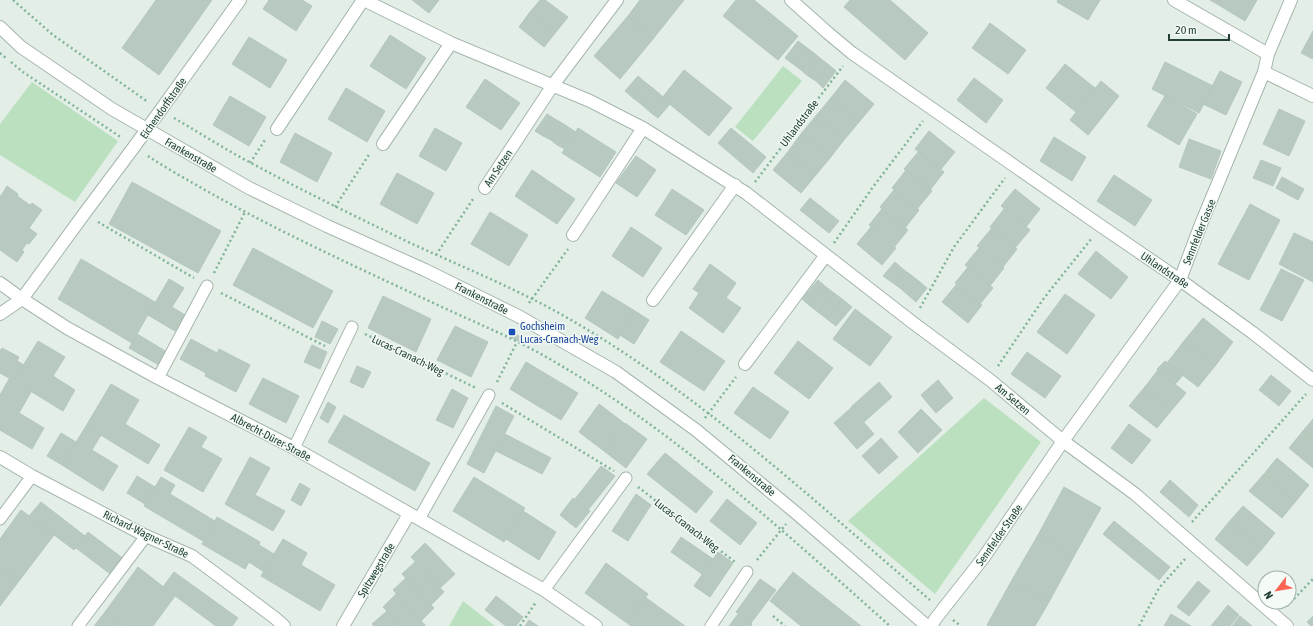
<svg xmlns="http://www.w3.org/2000/svg" width="1313" height="626" font-family="'Asap Condensed',sans-serif">
<rect width="100%" height="100%" fill="#e3eee7"/>
<path fill="#bae0bf" d="M783 66 802 81 753 141 735 127Z
M32 82 118 141 75 202 0 155V124Z
M984 398 1041 442 935 594 848 521Z
M463 601 495 626H449Z"/>
<path fill="#b8c9c0" stroke="#b5c8bd" d="M156 0H212L159 75 122 48Z
M269 0H302L312 6 296 31 263 9Z
M412 0H439L429 13Z
M540 0H545L568 17 556 32 530 12Z
M640 0H684L653 39 628 16Z
M736 0H754L798 36 778 60 723 16Z
M850 0H890L928 33 905 60 844 7Z
M1058 0H1100L1088 20 1057 2Z
M1210 0H1220L1217 4Z
M1220 0H1257L1245 21 1217 4Z
M530 12 556 32 544 47 519 27Z
M628 16 653 39 620 79 594 56Z
M990 23 1026 50 1008 74 972 48Z
M1313 31V59L1301 53Z
M390 35 426 58 406 89 370 66Z
M249 37 287 60 270 88 232 64Z
M798 41 806 47 793 64 785 58Z
M806 47 814 53 801 70 793 64Z
M814 53 821 59 808 76 801 70Z
M821 59 829 65 816 81 808 76Z
M1165 62 1213 86 1199 113 1152 89Z
M1065 64 1095 88 1076 112 1046 88Z
M829 65 836 71 823 88 816 81Z
M684 70 732 108 709 136 662 98Z
M1220 71 1242 82 1226 115 1203 104Z
M638 76 646 83 633 98 625 91Z
M974 78 1003 100 986 123 957 100Z
M485 79 520 103 501 130 466 107Z
M845 80 874 104 859 122 830 99Z
M1101 81 1119 96 1088 135 1070 120Z
M646 83 654 89 641 104 633 98Z
M346 88 385 111 367 142 328 119Z
M654 89 663 97 650 112 641 104Z
M230 96 266 117 249 146 213 125Z
M1165 96 1197 114 1179 145 1147 126Z
M662 98 670 104 658 118 650 112Z
M830 99 859 122 844 140 815 117Z
M1279 109 1305 121 1289 156 1263 144Z
M547 114 555 119 543 136 535 131Z
M815 117 844 140 830 158 801 134Z
M555 119 562 123 551 140 543 136Z
M562 123 568 127 557 145 551 140Z
M568 127 576 132 565 149 557 145Z
M435 128 462 143 446 171 419 156Z
M578 128 616 152 600 177 562 153Z
M731 128 766 157 753 173 718 143Z
M929 131 955 152 941 169 915 149Z
M295 133 332 153 317 182 280 162Z
M801 134 830 158 815 176 787 153Z
M1054 137 1086 157 1072 181 1040 161Z
M1189 139 1221 151 1211 179 1179 167Z
M919 151 944 172 930 190 904 169Z
M787 153 815 176 801 193 773 170Z
M636 156 656 170 637 197 616 183Z
M1261 160 1281 168 1273 186 1253 178Z
M532 170 575 199 557 224 515 196Z
M906 170 932 191 917 209 892 188Z
M397 173 434 193 417 224 380 204Z
M1114 175 1152 200 1135 226 1097 201Z
M1282 177 1304 189 1298 200 1276 188Z
M132 182 221 231 198 273 109 224Z
M7 186 18 194 17 196 30 205 32 203 42 210 29 228 37 234 29 244 27 243 22 250 24 252 17 262 0 250V197Z
M672 189 704 210 686 235 655 215Z
M1015 189 1040 209 1026 227 1001 206Z
M894 190 919 210 905 228 880 207Z
M810 198 839 221 829 233 800 210Z
M1250 204 1280 220 1249 280 1218 264Z
M882 209 908 230 895 246 869 225Z
M1004 209 1030 230 1015 248 990 227Z
M490 212 528 235 509 266 471 244Z
M631 227 662 248 643 277 612 256Z
M871 227 896 248 882 265 857 244Z
M992 228 1017 249 1003 267 977 246Z
M1294 233 1313 242V282L1279 264Z
M253 248 333 291 313 328 233 285Z
M979 248 1004 268 990 286 965 265Z
M1096 251 1128 277 1111 299 1078 274Z
M81 259 155 302 132 343 58 299Z
M895 262 904 270 893 283 883 276Z
M710 264 736 283 726 298 741 308 723 333 689 308 699 293 693 289Z
M968 267 993 288 980 304 955 283Z
M1281 269 1304 280 1282 321 1260 310Z
M904 270 911 275 900 288 893 283Z
M911 275 920 282 908 295 900 288Z
M169 279 184 288 172 307 185 315 175 331 148 315Z
M818 280 826 287 810 306 802 299Z
M920 282 927 288 916 302 908 295Z
M956 285 982 305 968 323 942 302Z
M826 287 834 293 818 312 810 306Z
M602 291 635 311 618 339 585 318Z
M834 293 842 299 827 319 818 312Z
M1065 294 1095 315 1067 354 1037 332Z
M383 296 431 319 416 352 368 328Z
M842 299 852 307 836 326 827 319Z
M855 309 892 337 870 366 833 339Z
M635 311 649 320 634 344 620 335Z
M1203 318 1233 342 1215 366 1184 341Z
M322 321 338 329 330 344 315 337Z
M455 326 488 342 471 377 437 360Z
M681 331 725 361 704 391 660 362Z
M512 333 522 337 520 342 510 337Z
M137 334 167 352 159 365 129 348Z
M191 339 217 353 219 349 250 365 236 392 205 376 206 373 180 359Z
M38 341 65 357 53 376 75 390 63 411 14 381Z
M798 341 833 368 809 399 774 373Z
M1184 341 1215 366 1198 387 1167 363Z
M312 345 327 352 320 369 304 362Z
M2 348 19 357 17 361 24 365 14 381 0 373V351Z
M1027 352 1061 376 1045 398 1011 374Z
M1165 361 1183 375 1179 380 1161 365Z
M526 362 578 393 561 420 510 389Z
M1161 365 1179 380 1175 384 1157 369Z
M357 366 371 372 363 388 350 382Z
M1158 370 1186 393 1171 411 1144 388Z
M1271 375 1291 391 1279 406 1259 390Z
M263 378 299 396 286 423 249 404Z
M9 379 31 392 19 413 44 428 32 449 0 430V395Z
M938 380 953 398 936 413 921 395Z
M879 382 892 397 864 422 851 407Z
M111 384 139 400 125 424 160 445 148 464 86 426Z
M753 387 789 412 770 439 734 413Z
M1144 388 1171 411 1157 428 1129 406Z
M452 389 468 398 453 428 436 420Z
M328 402 336 407 328 423 320 418Z
M599 404 624 423 604 451 579 432Z
M496 406 514 416 484 473 467 464Z
M851 408 874 434 857 449 834 423Z
M921 409 942 430 918 453 898 432Z
M344 415 430 463 415 491 328 442Z
M1313 419V439L1303 431Z
M625 423 647 439 626 468 604 451Z
M1129 424 1151 440 1132 464 1111 448Z
M86 426 101 435 92 450 118 466 103 491 62 465Z
M189 427 207 437 201 447 222 459 203 492 164 470Z
M1303 431 1313 439V468L1289 448Z
M61 433 76 442 62 465 47 456Z
M505 434 551 458 542 474 496 451Z
M881 438 898 457 879 474 862 456Z
M665 453 713 492 696 513 647 474Z
M250 457 270 468 255 495 285 511 273 531 225 504Z
M1277 458 1309 485 1296 501 1264 474Z
M601 466 615 476 588 510 575 499Z
M1264 474 1296 501 1282 518 1249 491Z
M137 476 155 487 145 504 127 493Z
M161 477 175 485 170 494 215 521 203 541 144 506Z
M474 477 525 508 504 542 453 511Z
M1170 480 1198 505 1189 517 1160 492Z
M300 483 310 489 301 506 291 500Z
M1064 487 1101 508 1074 556 1038 535Z
M636 494 651 505 628 541 612 531Z
M573 498 590 511 576 528 560 515Z
M727 499 757 523 740 545 710 521Z
M41 502 85 536 74 550 29 516Z
M1243 506 1275 533 1262 549 1229 522Z
M21 510 54 535 19 581 0 567V539Z
M523 511 556 532 539 560 506 539Z
M217 517 260 542 259 545 274 554 264 572 249 562 245 569 202 544Z
M1114 521 1170 567 1159 580 1103 534Z
M1229 522 1262 549 1247 566 1215 539Z
M88 532 125 560 113 576 76 548Z
M1038 535 1074 556 1049 602 1012 580Z
M681 537 713 559 702 574 671 552Z
M283 539 307 553 301 565 335 585 320 611 261 576Z
M425 543 455 574 440 588 411 557Z
M718 552 733 563 710 597 694 586Z
M415 562 444 592 431 605 402 574Z
M606 563 648 594 627 623 585 593Z
M0 567 19 581 0 606Z
M138 567 175 596 153 626H122L105 612Z
M174 572 238 618 232 626H216L163 587Z
M793 572 861 626H801L770 601Z
M406 578 434 608 421 621 393 590Z
M760 579 776 590 751 623 736 612Z
M1012 580 1049 602 1035 626H989L987 625Z
M1198 581 1210 591 1189 616 1177 607Z
M396 594 425 625V626H401L383 607Z
M496 596 523 617 516 626H506L485 610Z
M645 597 685 626H631L627 623Z
M1228 605 1239 615 1230 626H1211Z
M387 611 401 626H374L372 624Z
M105 612 122 626H94Z
M738 614 752 624 751 626H729Z
M1171 614 1191 626H1164Z
M1240 616 1252 626H1232Z
M1313 616V626H1311L1307 622Z
M529 620 538 626H525Z"/>
<g fill="none" stroke-linecap="round" stroke-linejoin="round">
<g stroke="#a5b6ad" stroke-width="13">
<path id="service" d="M158 378 207 286
M294 448 352 327
M0 519 32 476
M419 519 489 395
M544 590 626 478
M78 626 146 536
M711 626 747 572"/>
</g>
<g stroke="#a5b6ad" stroke-width="14">
<path id="minor" d="M364 0 451 43 590 101 643 128 746 193 912 322 990 380 1063 441 1135 494 1287 626
M791 0 828 33 852 53 1101 226 1180 280 1253 333 1313 380
M1174 0 1268 54
M0 27 21 47 112 109 249 188 327 226 425 270 520 317 616 372 696 430 795 512 927 626
M1264 72 1313 96
M277 129 363 0
M383 144 451 43
M485 188 553 85 617 0
M573 235 643 128
M0 283 22 299 67 328 158 378 294 448 544 590 596 626
M653 300 735 185
M0 314 22 299 84 214 134 147 240 0
M745 364 826 255
M0 457 32 476 146 536 192 556 275 618 284 626
M343 626 409 514
M931 626 936 618 984 557 1063 441 1180 280 1201 224 1264 72 1268 54 1291 0"/>
</g>
<path stroke="#81b39c" stroke-width="2.5" stroke-dasharray="2 3" stroke-linecap="butt" d="M13 0 53 35 148 102
M0 53 7 59
M11 62 23 72 122 138
M174 118C200 133 226 150 253 164 303 191 355 216 406 241 460 266 515 288 566 317 700 394 813 500 930 600
M148 156C166 168 186 179 205 190 283 234 363 270 444 308 479 324 515 339 548 358 674 430 782 530 890 626
M250 163 265 140
M755 182 843 66
M335 207 370 153
M98 222 194 278
M834 243 873 187 923 121
M436 255 473 199
M214 273 245 212
M221 293 325 346
M529 303 568 249
M920 308 954 247 1005 178
M365 334 476 388
M998 366 1044 298 1092 238
M497 382 517 342
M502 403 614 471
M705 418 736 377
M638 487 735 562
M1192 522 1306 394
M757 560 786 524
M1287 606 1313 579
M773 616 785 626
M953 620 961 626
M520 626 536 602
M1139 626 1159 588 1185 559"/>
<use href="#service" stroke="#fff" stroke-width="11"/>
<use href="#minor" stroke="#fff" stroke-width="12"/>
</g>
<rect fill="#1a4fb4" stroke="#f4faf6" stroke-width="1.5" x="508" y="328" width="8" height="8" rx="2"/>
<g text-anchor="middle" dominant-baseline="central" stroke-width="3" stroke-linejoin="round" paint-order="stroke">
<g font-size="11" fill="#214033" stroke="#f4faf6">
<text transform="translate(163 108) rotate(-55)">Eichendorffstraße</text>
<text transform="translate(799 123) rotate(-53)">Uhlandstraße</text>
<text transform="translate(191 155) rotate(30)">Frankenstraße</text>
<text transform="translate(498 168) rotate(-56)">Am Setzen</text>
<text transform="translate(1199 232) rotate(-68)">Sennfelder Gasse</text>
<text transform="translate(1165 270) rotate(34)">Uhlandstraße</text>
<text transform="translate(482 298) rotate(27)">Frankenstraße</text>
<text transform="translate(408 355) rotate(26)">Lucas-Cranach-Weg</text>
<text transform="translate(1013 399) rotate(40)">Am Setzen</text>
<text transform="translate(271 437) rotate(28)">Albrecht-Dürer-Straße</text>
<text transform="translate(752 475) rotate(40)">Frankenstraße</text>
<text transform="translate(687 525) rotate(38)">Lucas-Cranach-Weg</text>
<text transform="translate(146 534) rotate(26)">Richard-Wagner-Straße</text>
<text transform="translate(999 535) rotate(-55)">Sennfelder Straße</text>
<text transform="translate(376 570) rotate(-59)">Spitzwegstraße</text>
</g>
<g font-size="11" fill="#164399" stroke="#f4faf6" text-anchor="start">
<text x="520" y="326">Gochsheim<tspan x="520" dy="13">Lucas-Cranach-Weg</tspan></text>
</g>
</g>
<g transform="translate(1277 590) rotate(239)"><circle r="19" fill="#f4faf6" stroke="#a0b0a8"/>
<path d="M0-3L7 15L0 10L-7 15Z" fill="#fb6453"/>
<text y="-6" font-size="11" font-weight="bold" text-anchor="middle" fill="#214033">N</text>
</g>
<path d="M1169 34v6h60v-6" fill="none" stroke="#214033" stroke-width="2"/>
<text x="1175" y="34" font-size="12" fill="#214033" stroke="#f4faf6" stroke-width="3" paint-order="stroke">20 m</text>
</svg>
